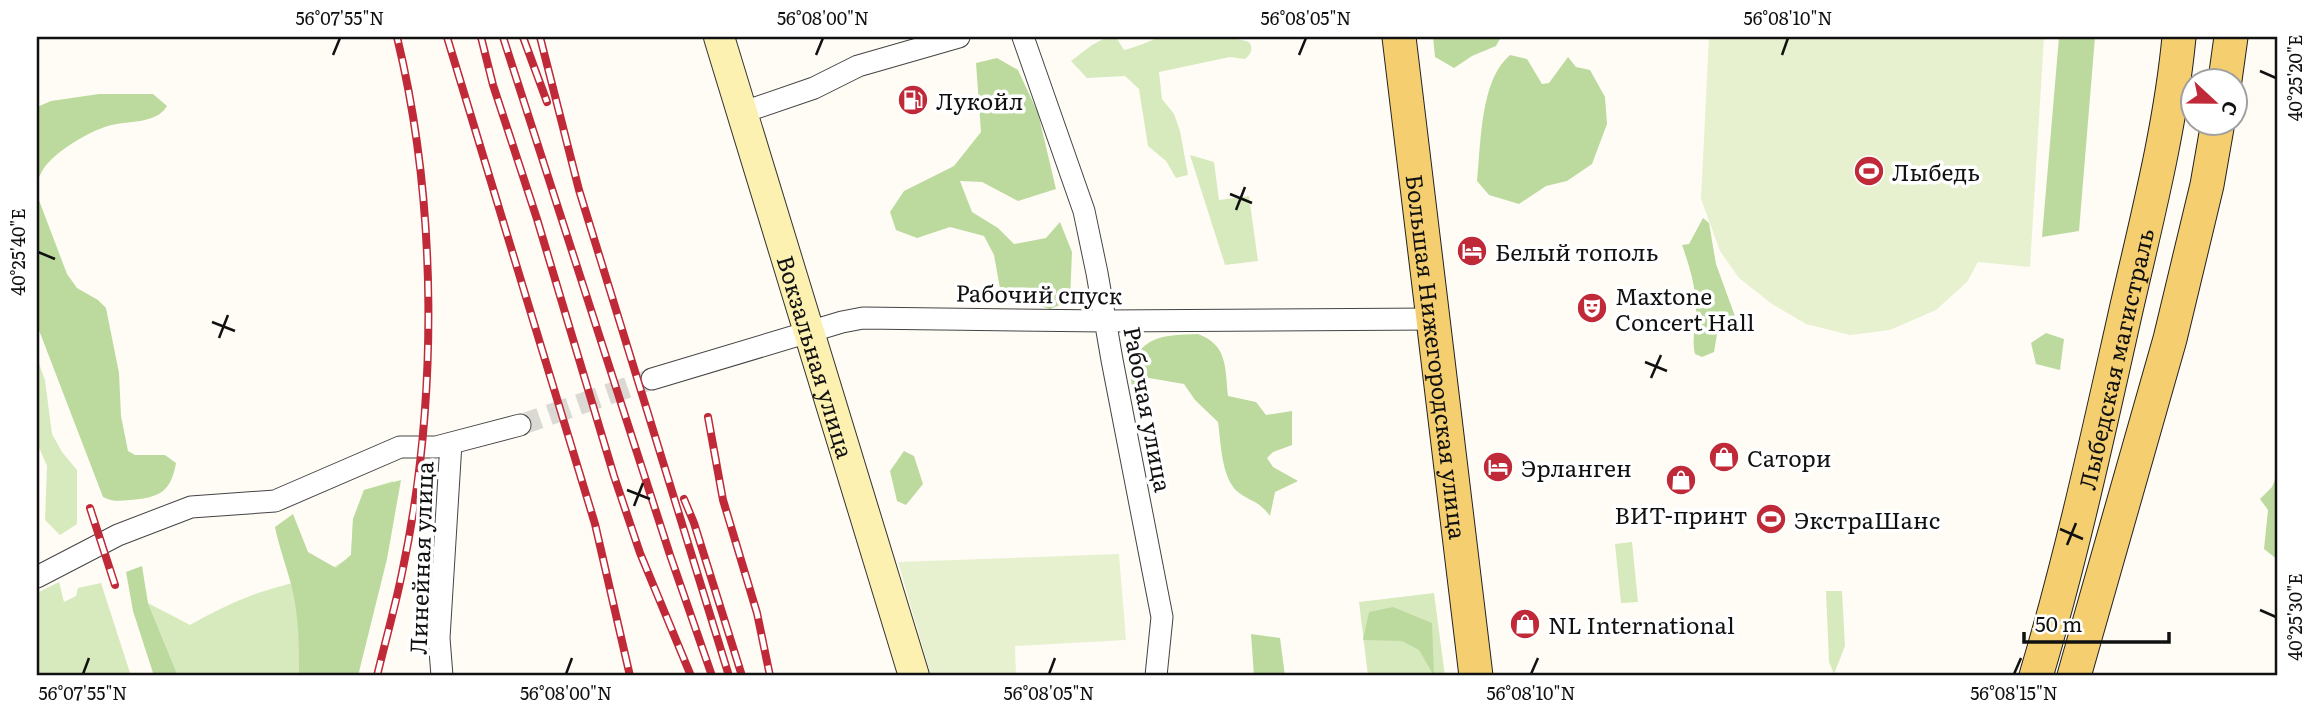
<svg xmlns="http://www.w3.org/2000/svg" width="2315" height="713" font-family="Literata,serif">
<rect width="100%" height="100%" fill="#fffcf5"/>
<path fill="#d7eabe" d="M1107 37H1116L1124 50C1137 47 1149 41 1161 37 1174 34 1240 35 1250 43 1253 50 1251 54 1245 59L1230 57 1159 72 1162 99 1174 114 1180 131 1188 175 1176 178 1166 161 1148 146 1139 89 1125 76 1087 78 1071 61 1092 45Z
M1190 155 1214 162 1219 200 1249 196 1258 261 1225 265Z
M37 358 45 380 52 434 62 452 77 470V524L60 535 45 520 47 466 37 443Z
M393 481 388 523 355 676H178L148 603 190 625C209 614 229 604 250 596 286 582 321 581 351 555L353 519 364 490Z
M1632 542 1638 602 1621 603 1615 544Z
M59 582 64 602 76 596 78 588 101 583 131 676H37V593Z
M1826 591H1842L1845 646 1834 674 1829 662Z
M1434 593 1445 676H1368L1359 602Z"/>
<path fill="#bcda9e" d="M1433 37H1501L1496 46 1472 56 1454 68 1435 57Z
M2059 37H2095L2079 231 2042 237Z
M1510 55 1527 59 1542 84 1549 83 1568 57 1576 67 1590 70 1605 97 1607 124 1592 164 1567 181 1546 186 1519 204 1489 195 1477 181C1481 144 1480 80 1510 55Z
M997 58 1018 70 1038 113 1056 189 1018 201 982 182 960 181 972 212 998 228 1014 244 1046 238 1060 222 1072 252 1070 301 1050 309 1001 294 994 255 984 236 950 227 917 238 896 230 890 212 904 191 954 166 981 132 976 63Z
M99 94H153L167 106C156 125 127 120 108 126 88 132 62 148 48 163 43 168 40 175 37 182V107L51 101Z
M37 195 67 274 77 288 98 300 106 308 119 373 121 416 128 451 135 455H165L176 463C171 492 159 498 130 500 120 501 112 502 103 497L37 325Z
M1703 218 1709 223 1716 264 1736 319 1718 329 1714 352 1702 357 1695 354C1691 338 1697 321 1696 305 1695 284 1689 265 1682 245L1689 244Z
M2046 333 2064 339 2060 370 2036 364 2031 343Z
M1198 334C1228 345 1225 368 1228 396L1256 402 1266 415 1292 411V445L1273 452 1267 458 1273 467 1298 481 1275 492 1270 516C1257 499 1252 503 1238 492 1221 478 1221 442 1218 422L1195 400 1184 384 1143 377 1141 403 1135 407 1127 352C1143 352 1140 347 1152 341 1165 334 1184 335 1198 334Z
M904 451 914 456 923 484 906 505 897 501 890 471Z
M2278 472V560L2264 549 2268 510 2260 499 2272 487Z
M401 480 387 559 358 676H299C299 645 299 615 291 584 286 565 279 547 275 527L293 514 308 552 336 568 351 555 353 519 364 490Z
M142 566 148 603 178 676H154L133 611 126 572Z
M1393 607 1432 623 1434 676 1419 650 1402 641 1363 640 1369 612Z
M1251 634 1280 638 1285 676H1254Z"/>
<path fill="#e7f1d0" d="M1709 37H2044L2030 267 1978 262 1967 282 1936 310 1890 330 1850 335 1806 324 1772 304 1739 278 1720 251 1701 199Z
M1119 554 1126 640 1015 646 1016 676H931L898 562Z"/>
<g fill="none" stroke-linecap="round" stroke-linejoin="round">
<path stroke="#dbd9d3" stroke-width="21" stroke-dasharray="21 10" stroke-linecap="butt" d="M520 425 652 379"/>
<g stroke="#444" stroke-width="23">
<path id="minor" d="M1023 37 1084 211 1097 273 1112 360 1162 617 1156 676
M741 113 814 88 858 66 959 37
M652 379 842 322 863 318 1105 321 1433 319
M37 577 118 535 191 507 275 501 400 447H436L520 425
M442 676 439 638 451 443"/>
</g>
<g stroke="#333" stroke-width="32">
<g id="secondary">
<path id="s1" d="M719 37 914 676"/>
</g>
</g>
<g stroke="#222" stroke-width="35">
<g id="primary">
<path id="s2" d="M1399 37 1476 676"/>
<path d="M2225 80 2231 37"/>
<path id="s3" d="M2036 676C2071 559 2097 439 2124 319 2145 226 2170 132 2179 37"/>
<path d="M2074 676 2170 339 2207 185 2218 122"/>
</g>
</g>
<use href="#minor" stroke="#fff" stroke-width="21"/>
<use href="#secondary" stroke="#fdf1b2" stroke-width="30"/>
<use href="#primary" stroke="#f5cf6f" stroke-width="33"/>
<g stroke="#c02a38" stroke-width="8">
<path id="rail" d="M447 37 595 524 630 676
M481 37 493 85 537 219 614 476 640 553 691 676
M503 37 670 555 712 676
M523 37 547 102
M540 37 579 190 729 676
M708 417 723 500 757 613 770 676
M684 499 694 523 742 676
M90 508 115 585
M377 676C385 642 395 608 402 573 438 404 438 206 397 37"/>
</g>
<use href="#rail" stroke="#fff" stroke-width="5" stroke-dasharray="16" stroke-linecap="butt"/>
</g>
<path fill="none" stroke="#111" stroke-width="2.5" d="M333 55 340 38M816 55 823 38M1299 55 1306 38M1782 55 1788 38M2260 71 2276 78M1230 194 1252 203M1236 210 1245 187M38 252 55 259M212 322 235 331M219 338 228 315M1645 362 1667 371M1651 378 1661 355M627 490 650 499M634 506 643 483M2060 529 2083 539M2067 545 2076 523M2260 610 2276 617M83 674 89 658M566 674 572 658M1049 674 1055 658M1531 674 1538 658M2014 674 2021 658"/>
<defs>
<g id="fuel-disc" transform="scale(1.575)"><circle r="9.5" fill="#c02a38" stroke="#fff"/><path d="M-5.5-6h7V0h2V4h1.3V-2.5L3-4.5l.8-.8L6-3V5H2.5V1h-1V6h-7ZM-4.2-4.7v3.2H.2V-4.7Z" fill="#fff"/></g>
<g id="stadium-disc" transform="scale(1.575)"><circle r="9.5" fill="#c02a38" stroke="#fff"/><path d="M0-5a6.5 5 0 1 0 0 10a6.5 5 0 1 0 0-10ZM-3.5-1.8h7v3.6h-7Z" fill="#fff"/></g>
<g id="hotel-disc" transform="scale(1.575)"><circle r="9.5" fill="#c02a38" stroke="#fff"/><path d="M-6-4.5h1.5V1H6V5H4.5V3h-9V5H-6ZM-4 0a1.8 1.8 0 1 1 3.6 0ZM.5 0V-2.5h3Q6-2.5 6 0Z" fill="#fff"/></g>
<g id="theatre-disc" transform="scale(1.575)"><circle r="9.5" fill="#c02a38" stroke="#fff"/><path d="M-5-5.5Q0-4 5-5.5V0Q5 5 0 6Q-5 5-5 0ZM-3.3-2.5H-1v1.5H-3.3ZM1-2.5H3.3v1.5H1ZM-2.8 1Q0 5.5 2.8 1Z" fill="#fff"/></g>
<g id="shop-disc" transform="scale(1.575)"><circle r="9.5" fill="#c02a38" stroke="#fff"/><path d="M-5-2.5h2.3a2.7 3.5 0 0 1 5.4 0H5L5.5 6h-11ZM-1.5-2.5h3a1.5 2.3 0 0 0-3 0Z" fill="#fff"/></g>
</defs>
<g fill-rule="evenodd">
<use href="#fuel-disc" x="913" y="100"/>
<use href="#stadium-disc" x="1869" y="171"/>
<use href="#hotel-disc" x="1472" y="251"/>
<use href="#theatre-disc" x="1592" y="308"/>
<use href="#shop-disc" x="1724" y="457"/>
<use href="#hotel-disc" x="1498" y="467"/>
<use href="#shop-disc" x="1681" y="480"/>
<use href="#stadium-disc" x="1771" y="519"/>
<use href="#shop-disc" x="1525" y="624"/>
</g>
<g text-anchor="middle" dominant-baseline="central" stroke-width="7" stroke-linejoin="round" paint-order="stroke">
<g font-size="23" fill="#111" stroke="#fff" text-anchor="start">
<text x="936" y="100">Лукойл</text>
<text x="1892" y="171">Лыбедь</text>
<text x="1495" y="251">Белый тополь</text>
<text x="1615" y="295">Maxtone<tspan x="1615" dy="26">Concert Hall</tspan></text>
<text x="1747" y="457">Сатори</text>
<text x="1521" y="467">Эрланген</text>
<text x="1681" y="514" text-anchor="middle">ВИТ-принт</text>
<text x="1794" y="519">ЭкстраШанс</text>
<text x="1548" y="624">NL International</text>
</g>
<g font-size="23" fill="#111" stroke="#fff">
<text transform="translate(1039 293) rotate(1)">Рабочий спуск</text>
<text stroke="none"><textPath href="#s1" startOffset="334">Вокзальная улица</textPath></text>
<text stroke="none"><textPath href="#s2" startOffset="322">Большая Нижегородская улица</textPath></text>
<text stroke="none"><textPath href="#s3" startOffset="327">Лыбедская магистраль</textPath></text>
<text transform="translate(1149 409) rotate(79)">Рабочая улица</text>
<text transform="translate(420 558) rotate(-88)">Линейная улица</text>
</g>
</g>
<rect width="2315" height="713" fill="none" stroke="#ffffff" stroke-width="77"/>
<g transform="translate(2214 102) rotate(112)"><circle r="33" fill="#ffffff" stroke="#a0a0a0" stroke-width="2"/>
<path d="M0-5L12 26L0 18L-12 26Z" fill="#c02a38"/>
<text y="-10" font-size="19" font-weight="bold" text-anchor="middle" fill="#111111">С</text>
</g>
<path d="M2024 632v10h145v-10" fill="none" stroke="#111111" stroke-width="3.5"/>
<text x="2035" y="632" font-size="21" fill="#111111" stroke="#ffffff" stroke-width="5" paint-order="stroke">50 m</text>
<rect x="38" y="38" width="2238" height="636" fill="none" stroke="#111" stroke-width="2.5"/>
<g font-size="18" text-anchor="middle" fill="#111">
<text x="340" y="25">56°07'55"N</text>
<text x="823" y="25">56°08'00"N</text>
<text x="1306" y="25">56°08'05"N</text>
<text x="1788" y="25">56°08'10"N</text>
<text transform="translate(2296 78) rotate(-90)" y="6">40°25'20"E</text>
<text transform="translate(19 252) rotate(-90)" y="6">40°25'40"E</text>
<text transform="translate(2296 617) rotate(-90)" y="6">40°25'30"E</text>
<text x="83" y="700">56°07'55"N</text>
<text x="566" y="700">56°08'00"N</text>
<text x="1049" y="700">56°08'05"N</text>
<text x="1531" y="700">56°08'10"N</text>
<text x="2014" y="700">56°08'15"N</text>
</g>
</svg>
